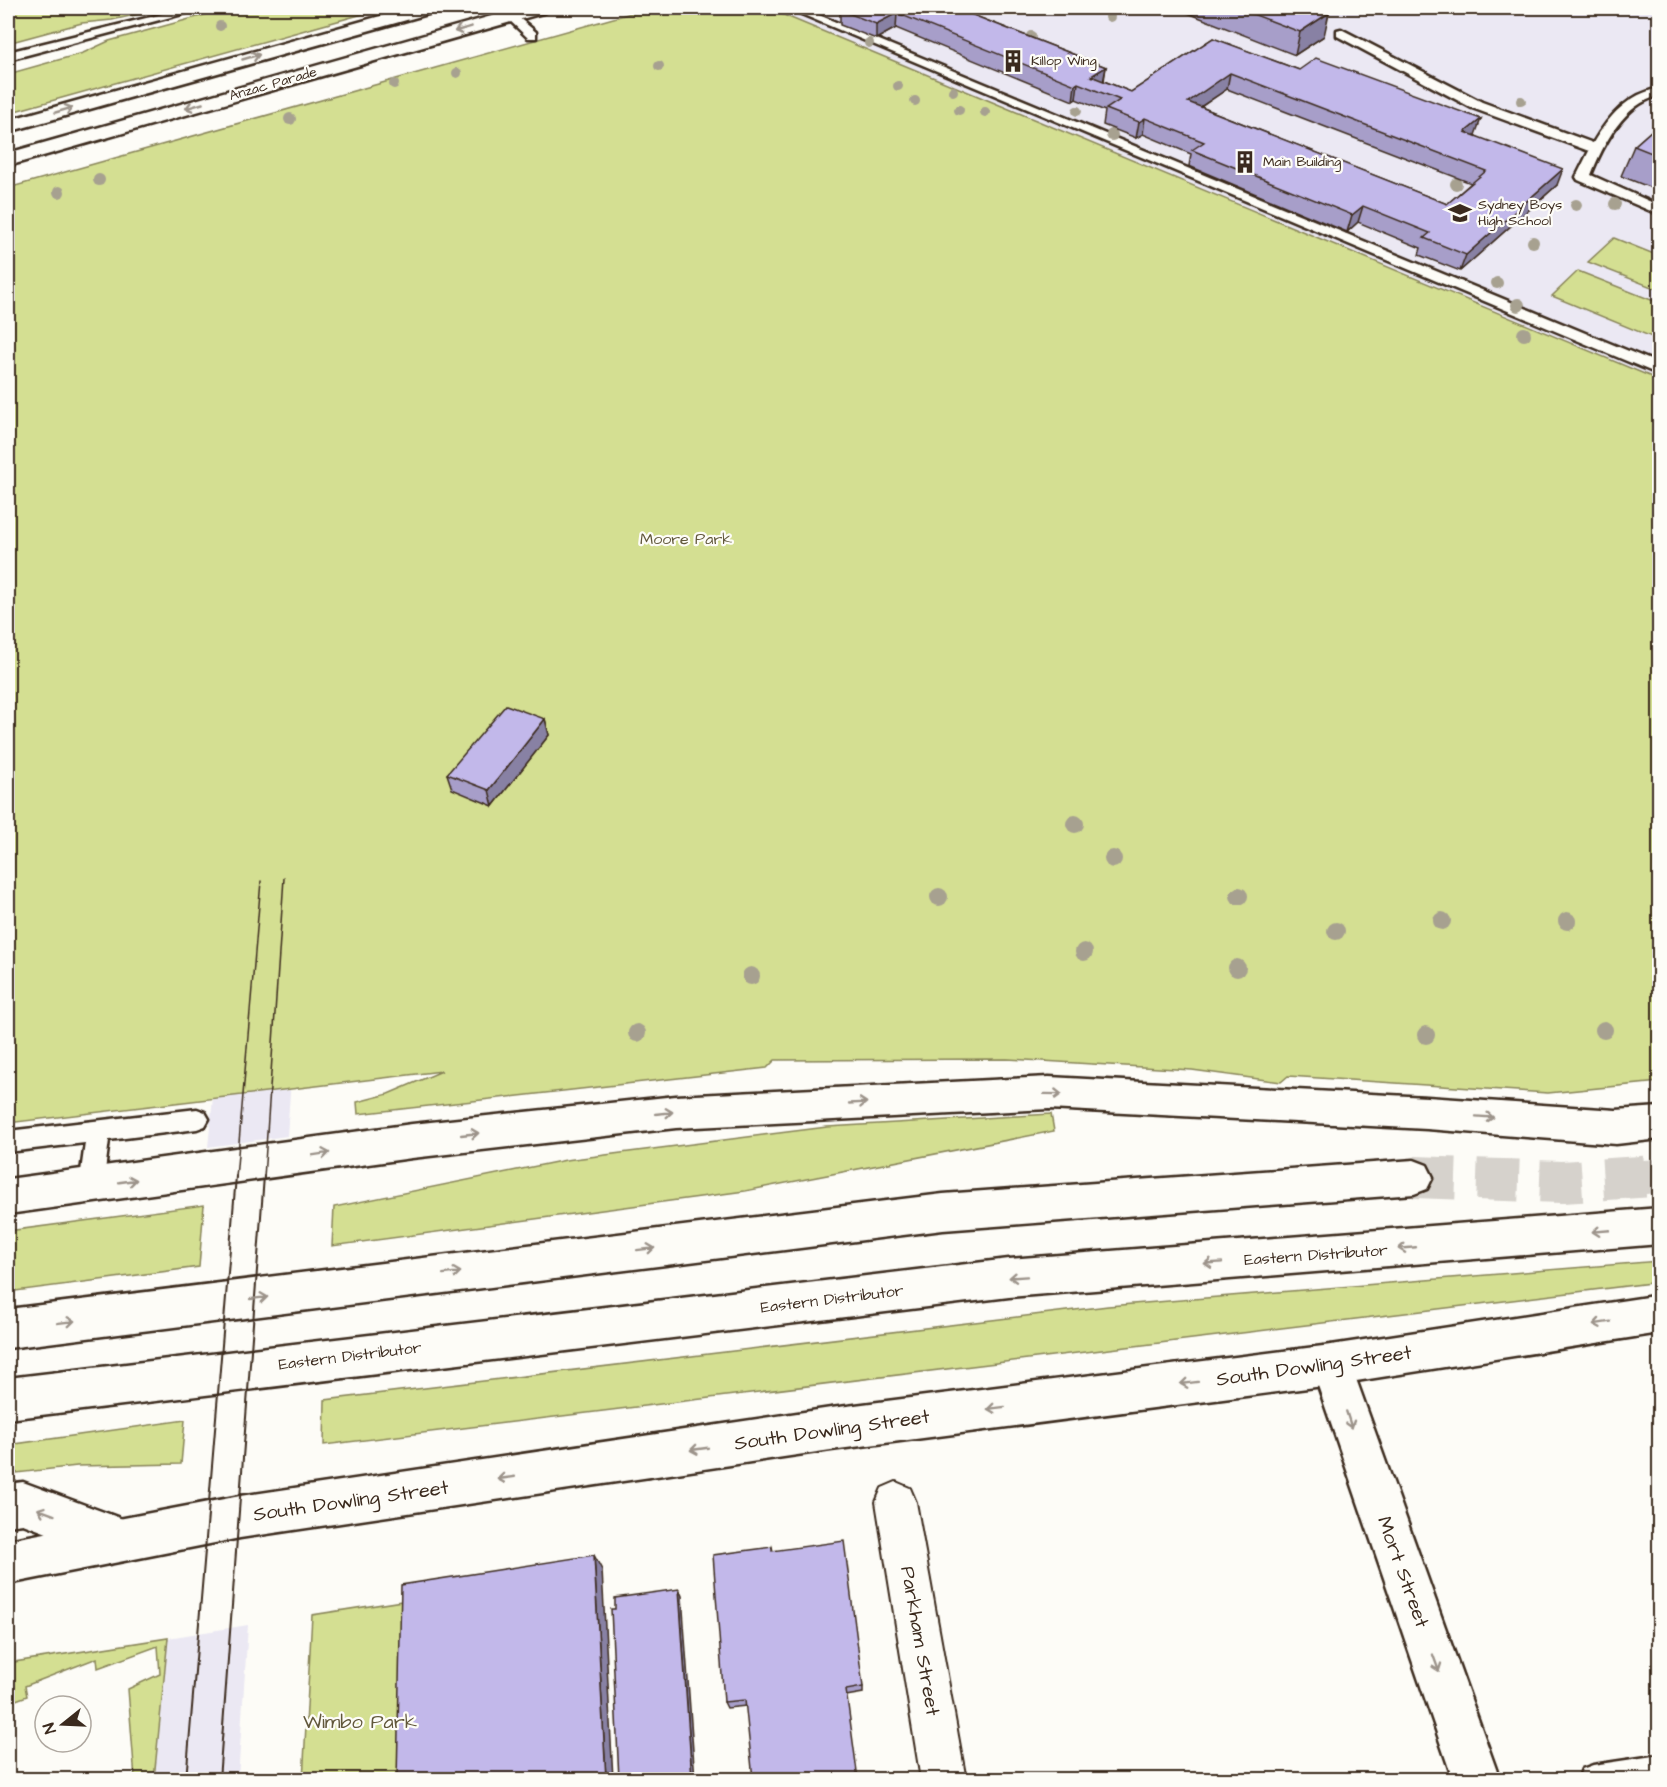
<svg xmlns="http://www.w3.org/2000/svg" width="1667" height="1787" font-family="'Architects Daughter',sans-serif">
<rect width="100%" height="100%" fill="#fdfcf7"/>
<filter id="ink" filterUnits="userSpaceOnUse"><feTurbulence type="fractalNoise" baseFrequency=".0167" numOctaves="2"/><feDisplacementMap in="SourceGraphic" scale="12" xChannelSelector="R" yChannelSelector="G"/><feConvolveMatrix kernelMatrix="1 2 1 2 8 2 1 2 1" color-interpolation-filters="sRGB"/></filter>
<g filter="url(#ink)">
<path fill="#ebe8f3" d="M767 8H1659V380L1069 133Z
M292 1065 287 1136 208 1147 216 1068Z
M248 1625 238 1779 154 1780 168 1638Z"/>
<path fill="#d4df92" stroke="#888458" stroke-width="1.5" d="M8 8H167L112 20 82 23 8 43Z
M230 8H375L377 10 8 113V74L83 53 109 41Z
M649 8H767L1659 380V1082L1548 1093 1288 1076 1281 1082 1192 1070 1007 1059 775 1060 767 1068 358 1114 357 1102 388 1094 442 1071 8 1123V188Z
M1614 238 1659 256V290L1588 262Z
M1578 271 1659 303V340L1552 296Z
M1051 1114 1054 1131 745 1191 332 1246 334 1207 566 1160 827 1127Z
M204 1205 199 1267 8 1292V1231Z
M1659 1261V1282L324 1445 325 1400 1108 1306Z
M185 1420 181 1464 77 1466 8 1474V1445Z
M415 1599 412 1779 303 1780 312 1615Z
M168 1638 154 1779H135L128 1689 160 1674 158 1646 98 1668 97 1658 25 1686 27 1696 8 1703V1663Z"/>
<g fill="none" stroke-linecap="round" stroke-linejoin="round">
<path stroke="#d6d2cc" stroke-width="34" stroke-dasharray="34 16" stroke-linecap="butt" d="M1414 1177 1440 1178
M1629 1178 1660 1176"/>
<path stroke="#d6d2cc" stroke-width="42" stroke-dasharray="42 21" stroke-linecap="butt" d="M1414 1177 1562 1182 1654 1176"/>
<g stroke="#3b2a1e" stroke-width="5">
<path id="service" d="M187 8H205L8 60V52Z
M787 8H802L1660 364V375Z
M511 11 536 32V38H528L507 18V12Z
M1341 29 1482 102 1593 143C1609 116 1628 94 1660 88V96C1624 102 1603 145 1591 175L1660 206V215L1578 180 1576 177 1589 151 1472 108 1337 36V30Z
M197 1109 205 1112 209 1119 205 1126 197 1129 109 1140 103 1186 99 1194 91 1197 83 1194 79 1186 85 1143 8 1152V1131Z
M1660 1755V1780H1578L1582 1769 1593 1765Z"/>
</g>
<g stroke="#3b2a1e" stroke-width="4">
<path id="pedestrian" d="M896 1482 910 1488 916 1502 966 1780H921L876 1502 882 1488Z"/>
</g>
<g stroke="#3b2a1e" stroke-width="5">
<path id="minor" d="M1331 1345 1345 1351 1351 1365 1500 1780H1453L1311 1365 1317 1351Z"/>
</g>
<g stroke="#3b2a1e" stroke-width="5">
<path id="primary" d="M409 8H437L435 12 8 132V120Z
M520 8H548L546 12 8 166V153Z
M1049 1077 1427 1097 1616 1110 1660 1107V1139L1616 1144 1427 1129 1049 1109 676 1128 412 1158 8 1214V1179L412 1124 676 1096Z
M1660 1295V1333L1331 1385 831 1450 240 1538 8 1584V1540L240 1496 831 1408 1331 1345Z"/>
</g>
<g stroke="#3b2a1e" stroke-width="5">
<path id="motorway" d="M1414 1160 1427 1165 1433 1177 1427 1189 1414 1194 943 1230 8 1348V1309L943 1194Z
M1660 1208V1244L1009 1297 8 1419V1378L1009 1259Z
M23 1482 136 1524 143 1539 136 1554 121 1561 23 1524 8 1526V1484Z"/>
</g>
<use href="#service" fill="#fdfcf7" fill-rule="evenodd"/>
<use href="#pedestrian" fill="#fdfcf7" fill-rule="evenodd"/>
<use href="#minor" fill="#fdfcf7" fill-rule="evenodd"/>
<use href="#primary" fill="#fdfcf7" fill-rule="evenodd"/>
<use href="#motorway" fill="#fdfcf7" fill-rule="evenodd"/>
<path stroke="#3b2a1e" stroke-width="1.5" d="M236 1178 261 881
M264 1178 284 878"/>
<path stroke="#3b2a1e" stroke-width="2" d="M186 1780 236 1176
M219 1780 264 1176"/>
</g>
<g fill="#a7a190">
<circle cx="1110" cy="17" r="5"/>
<circle cx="220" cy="26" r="5"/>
<circle cx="1031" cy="36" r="5"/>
<circle cx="869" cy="43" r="5"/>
<circle cx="659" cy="66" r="5"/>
<circle cx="457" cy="73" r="5"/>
<circle cx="394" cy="84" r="5"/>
<circle cx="898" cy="86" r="5"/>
<circle cx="953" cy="91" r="5"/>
<circle cx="915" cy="101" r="5"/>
<circle cx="1521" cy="101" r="5"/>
<circle cx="959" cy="110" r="5"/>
<circle cx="1077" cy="111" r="5"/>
<circle cx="985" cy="112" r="5"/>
<circle cx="290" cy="119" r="6"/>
<circle cx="1112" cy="135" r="6"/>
<circle cx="99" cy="180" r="6"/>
<circle cx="1456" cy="184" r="6"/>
<circle cx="59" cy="192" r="6"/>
<circle cx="1615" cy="204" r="6"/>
<circle cx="1576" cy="205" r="6"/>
<circle cx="1533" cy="242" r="6"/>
<circle cx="1497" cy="283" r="6"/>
<circle cx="1518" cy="305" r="7"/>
<circle cx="1524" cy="334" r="7"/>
<circle cx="1075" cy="824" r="9"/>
<circle cx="1113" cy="859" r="9"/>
<circle cx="1239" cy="896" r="9"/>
<circle cx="939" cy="897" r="9"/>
<circle cx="1442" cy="921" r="9"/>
<circle cx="1567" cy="921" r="9"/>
<circle cx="1336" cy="931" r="9"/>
<circle cx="1084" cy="952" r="9"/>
<circle cx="1237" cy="968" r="9"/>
<circle cx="751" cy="976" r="9"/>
<circle cx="1604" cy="1030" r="9"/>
<circle cx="637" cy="1033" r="9"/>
<circle cx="1426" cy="1035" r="9"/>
</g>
<path fill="#a79ec9" stroke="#3b2a1e" stroke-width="1.5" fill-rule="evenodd" d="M955 8 1106 67 1104 81 1131 92 1213 38 1475 135H1474L1557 185 1460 271 1419 255 1421 248 1358 222 1347 232 1189 166 1191 154 1143 134 1136 138 1103 125 1105 111 1076 99 1073 101 896 28 876 39 840 25V10ZM1227 89 1471 183 1447 204 1201 107Z
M1175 8H1314L1324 36 1295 55Z
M1659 124V191L1621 176 1634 146Z
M545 719 549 735 493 806 452 789 447 774Z
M772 1547 773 1551 863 1687V1693L846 1696 727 1708 724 1702Z"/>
<path fill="#8881a4" stroke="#3b2a1e" stroke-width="1.5" d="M897 13 896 28 876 39V24Z
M1329 13 1324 36 1295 55 1300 32Z
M1106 67 1103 83 1091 76Z
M1230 73 1227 89 1185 117 1188 102Z
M1078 83 1076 99 1073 101 1075 85Z
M1145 118 1143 134 1136 138 1139 122Z
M1481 119 1475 135 1460 148 1465 132Z
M1563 169 1557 185 1460 271 1466 255Z
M1363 206 1358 222 1347 232 1352 215Z
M545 719 549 735 493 806 489 790Z
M594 1555 602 1570 613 1779H606Z
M679 1589 682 1596 695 1779H692Z"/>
<path fill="#c2b8ea" stroke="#3b2a1e" stroke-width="1.5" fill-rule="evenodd" d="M844 8H955L1106 67 1091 76 1131 92 1213 38 1299 70 1316 58 1481 119 1465 132 1563 169 1466 255 1424 238 1430 233 1363 206 1352 215 1192 150 1204 142 1145 118 1139 122 1106 109 1120 100 1078 83 1075 85 897 13 876 24 840 10ZM1230 73 1486 171 1447 204 1188 102Z
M1237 8H1314L1329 13 1300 32Z
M1659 124V156L1634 146Z
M506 705 545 719 489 790 447 774Z
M844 1541 863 1687 846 1690 858 1779H753L745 1700 724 1702 713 1555 772 1547V1551Z
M594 1555 606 1779H397L401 1585Z
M679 1589 692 1779H619L611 1609H615V1598Z"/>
<defs><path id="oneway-shaft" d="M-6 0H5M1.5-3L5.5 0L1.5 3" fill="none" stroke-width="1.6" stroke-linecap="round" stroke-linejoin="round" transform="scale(1.5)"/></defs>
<g stroke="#9c938a">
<use href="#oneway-shaft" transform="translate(463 29) rotate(164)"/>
<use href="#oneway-shaft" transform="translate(251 57) rotate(-16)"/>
<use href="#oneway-shaft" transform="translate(194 106) rotate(164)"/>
<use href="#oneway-shaft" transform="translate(64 110) rotate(-16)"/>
<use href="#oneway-shaft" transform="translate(1053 1094) rotate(1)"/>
<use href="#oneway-shaft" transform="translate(858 1103) rotate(-3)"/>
<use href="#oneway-shaft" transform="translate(664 1113) rotate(-6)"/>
<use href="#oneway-shaft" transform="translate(1485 1117) rotate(4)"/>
<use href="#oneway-shaft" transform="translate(470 1134) rotate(-6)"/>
<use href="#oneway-shaft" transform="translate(321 1154) rotate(-9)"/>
<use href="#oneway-shaft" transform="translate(128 1181) rotate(-8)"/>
<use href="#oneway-shaft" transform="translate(1601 1231) rotate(175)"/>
<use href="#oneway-shaft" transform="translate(1407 1248) rotate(175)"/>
<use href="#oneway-shaft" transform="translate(646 1249) rotate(-7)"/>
<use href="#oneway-shaft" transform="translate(1213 1263) rotate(176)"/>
<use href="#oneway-shaft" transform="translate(452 1273) rotate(-7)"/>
<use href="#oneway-shaft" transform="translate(1018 1277) rotate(176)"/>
<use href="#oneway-shaft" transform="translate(259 1298) rotate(-7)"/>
<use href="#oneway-shaft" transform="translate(66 1322) rotate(-7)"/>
<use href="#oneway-shaft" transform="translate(1602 1323) rotate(171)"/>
<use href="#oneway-shaft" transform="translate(1189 1383) rotate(173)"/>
<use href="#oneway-shaft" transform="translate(996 1408) rotate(173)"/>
<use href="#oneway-shaft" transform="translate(1349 1420) rotate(72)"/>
<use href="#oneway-shaft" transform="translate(699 1449) rotate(172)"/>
<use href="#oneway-shaft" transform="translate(506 1478) rotate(172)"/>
<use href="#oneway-shaft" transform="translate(46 1512) rotate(-160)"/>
<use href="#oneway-shaft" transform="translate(1436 1663) rotate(70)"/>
</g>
</g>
<defs>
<g id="building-bare" transform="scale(1.8)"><path d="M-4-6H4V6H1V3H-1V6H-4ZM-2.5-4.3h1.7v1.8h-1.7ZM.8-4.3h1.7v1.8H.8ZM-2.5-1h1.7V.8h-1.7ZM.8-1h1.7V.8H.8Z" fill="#3b2a1e" stroke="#fdfcf7" stroke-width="2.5" paint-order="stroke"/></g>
<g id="school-bare" transform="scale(1.8)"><path d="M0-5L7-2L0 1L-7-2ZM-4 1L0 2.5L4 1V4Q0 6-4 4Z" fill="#3b2a1e" stroke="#fdfcf7" stroke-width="2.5" paint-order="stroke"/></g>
</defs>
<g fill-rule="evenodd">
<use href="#building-bare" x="1013" y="61"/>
<use href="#building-bare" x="1245" y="162"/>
<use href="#school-bare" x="1460" y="213"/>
</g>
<g text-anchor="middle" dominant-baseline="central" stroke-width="4.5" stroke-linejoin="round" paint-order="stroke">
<g font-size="14" fill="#3b2a1e" stroke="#fdfcf7" text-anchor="start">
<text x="1031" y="61">Killop Wing</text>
<text x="1263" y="162">Main Building</text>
<text x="1478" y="205">Sydney Boys<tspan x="1478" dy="16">High School</tspan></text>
</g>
<g font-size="14" fill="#3b2a1e" stroke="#fdfcf7">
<text transform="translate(273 84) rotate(-16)">Anzac Parade</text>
</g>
<g font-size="16" fill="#61573b" stroke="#fdfcf7">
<text x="686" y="539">Moore Park</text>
</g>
<g font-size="16" fill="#3b2a1e" stroke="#fdfcf7">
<text transform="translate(1316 1255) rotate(-4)">Eastern Distributor</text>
<text transform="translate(832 1299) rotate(-7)">Eastern Distributor</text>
<text transform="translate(350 1356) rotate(-7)">Eastern Distributor</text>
</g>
<g font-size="20" fill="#3b2a1e" stroke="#fdfcf7">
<text transform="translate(1314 1366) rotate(-8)">South Dowling Street</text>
<text transform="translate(832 1430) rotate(-8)">South Dowling Street</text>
<text transform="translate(351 1501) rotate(-8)">South Dowling Street</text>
<text transform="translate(1403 1572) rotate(70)">Mort Street</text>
<text transform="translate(920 1641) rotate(80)">Parkham Street</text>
</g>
<g font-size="20" fill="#61573b" stroke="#fdfcf7">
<text x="360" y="1722">Wimbo Park</text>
</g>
</g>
<rect width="1667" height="1787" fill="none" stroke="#fdfcf7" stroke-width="30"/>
<rect x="15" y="15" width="1637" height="1757" fill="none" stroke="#3b2a1e" stroke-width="2" filter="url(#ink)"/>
<g transform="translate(63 1724) rotate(252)"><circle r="28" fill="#fdfcf7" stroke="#afa8a0" stroke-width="1.5"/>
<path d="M0-4.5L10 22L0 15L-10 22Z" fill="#3b2a1e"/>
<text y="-9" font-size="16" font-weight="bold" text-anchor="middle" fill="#3b2a1e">N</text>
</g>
</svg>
